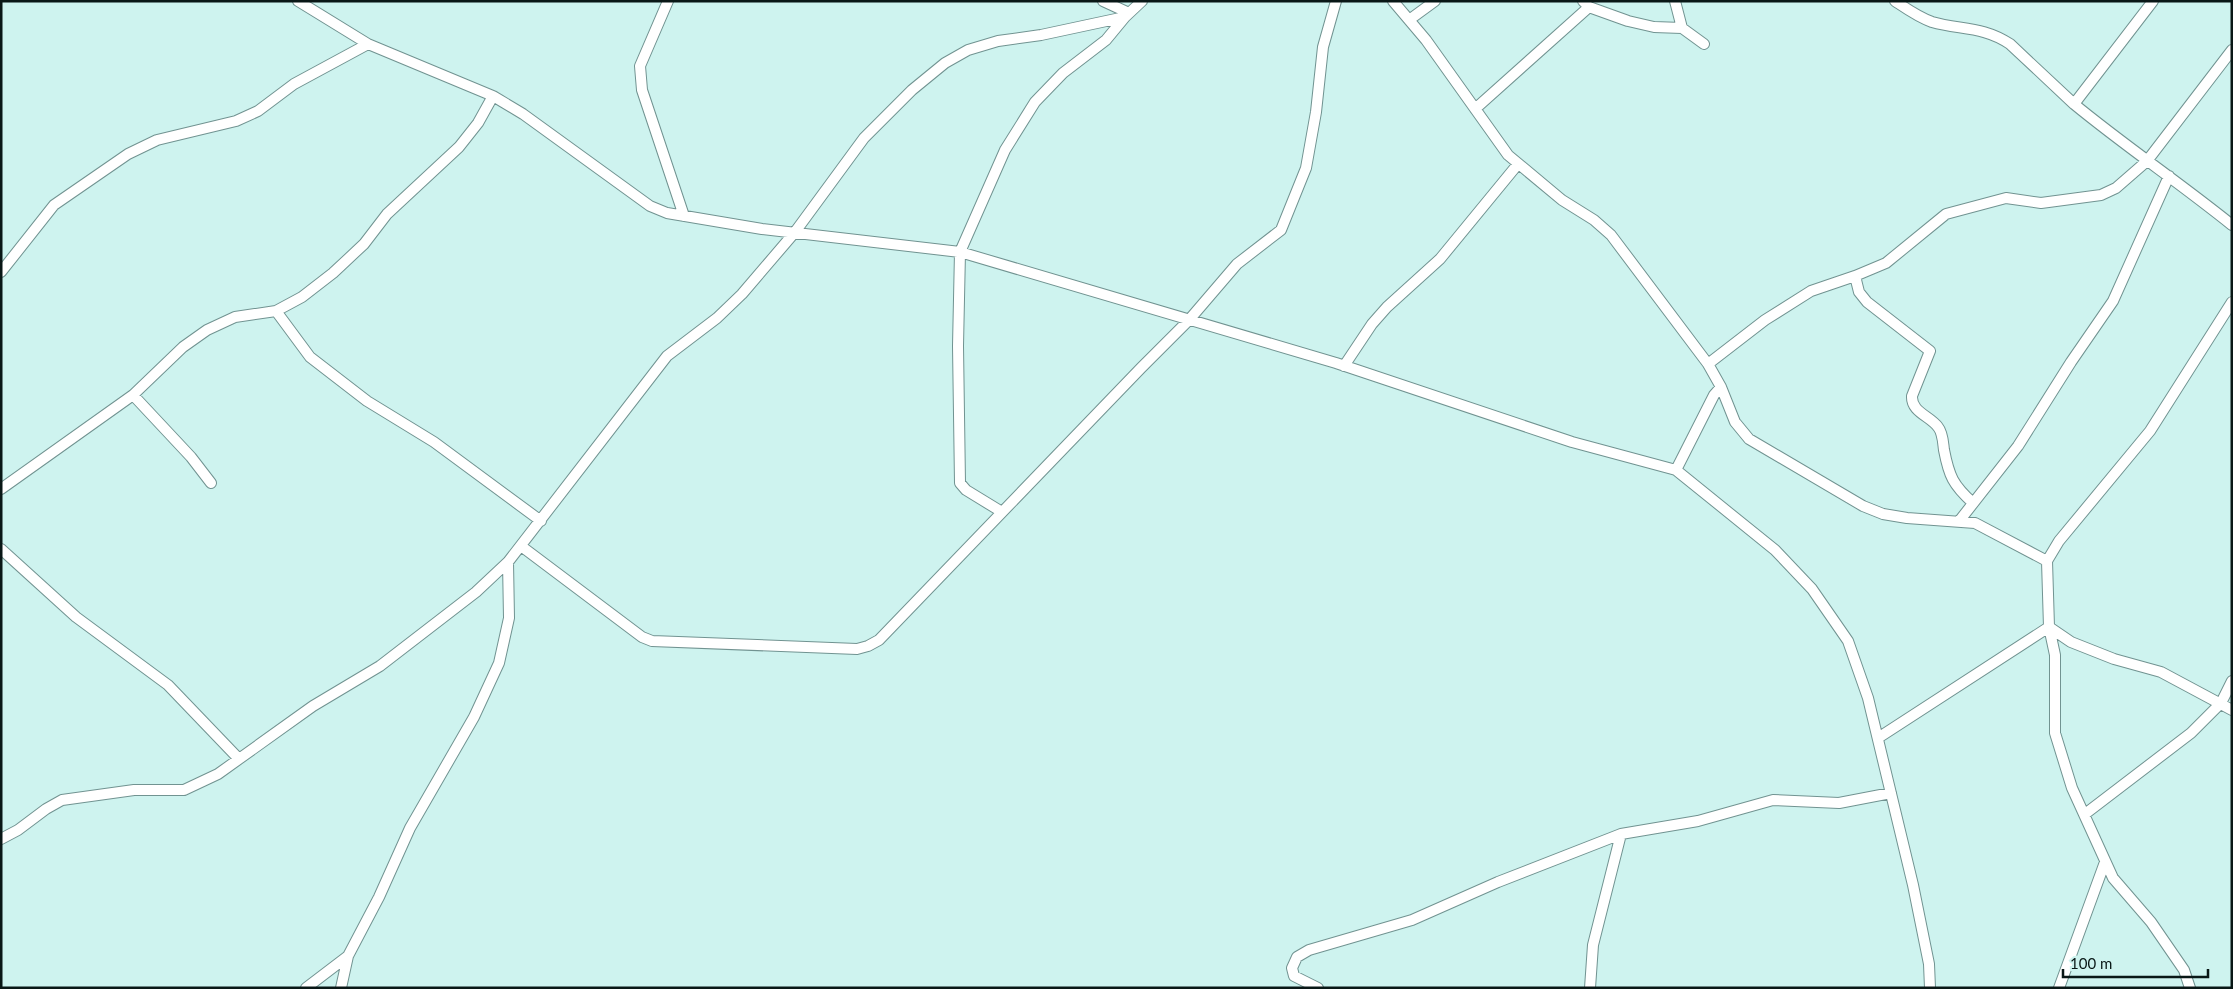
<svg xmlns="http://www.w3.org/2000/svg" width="2233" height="989" font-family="Lato,sans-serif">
<rect width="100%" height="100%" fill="#cef3ef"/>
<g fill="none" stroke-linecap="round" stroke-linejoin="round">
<g stroke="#719391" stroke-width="12">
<path id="street" d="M298 1 368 44 493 96 523 114 650 206 667 213 762 229 960 252 1336 363 1572 442 1676 470 1775 550 1812 589 1848 641 1868 698 1913 885 1929 964 1930 988
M668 1 640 66 642 90 684 216
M1103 1 1129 13
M1393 1 1426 40 1508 155 1562 200 1594 220 1611 235 1708 364 1721 387 1714 395 1676 470
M1583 1 1589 7 1628 21 1654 27 1682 28 1704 44
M1675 1 1682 28
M1895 1C1907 9 1918 17 1932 22 1960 30 1983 26 2010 44L2074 104
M2153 1 2074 104C2125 146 2180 183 2232 225
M1409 20 1435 1
M493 96 478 123 459 147 387 214 364 244 333 273 302 297 276 311 310 357 367 401 434 442 541 521
M1475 109 1589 7
M1 272 54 205 128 154 157 140 236 121 258 111 294 84 368 44
M1855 276 1859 292 1867 302 1930 351 1912 396C1911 412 1930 416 1938 427 1943 433 1943 443 1944 450 1949 476 1953 485 1973 503
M2232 302 2150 431 2059 541 2047 561 2049 627 2071 642 2114 659 2161 672 2232 710
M1708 364 1765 320 1811 291 1855 276 1886 263 1946 214 2006 198 2041 203 2101 195 2116 188 2147 161 2232 50
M1344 366 1372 324 1387 307 1440 259 1518 164
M1721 387 1735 422 1749 439 1863 506 1883 514 1907 518 1975 523 2047 561
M133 395 191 457 211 483
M1 489 133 395 183 347 207 330 235 317 276 311
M1002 512 966 490 960 483 958 346 960 252 1005 150 1035 102 1063 73 1106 40 1125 17 1142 1
M1960 520 2018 446 2071 362 2113 301 2169 176
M521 546 642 637 652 641 857 649 868 646 879 640 1141 368 1189 320 1237 264 1281 230 1306 168 1316 112 1323 47 1336 1
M1 549 76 617 168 685 239 759
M1878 738 2049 627 2055 655V733L2072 788 2113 878 2151 922 2184 970 2190 988
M2085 814 2191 733 2221 703 2232 681
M1 839 18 830 46 809 62 800 134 790H184L218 774 313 706 380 666 476 592 508 562 667 356 717 318 742 294 795 232 864 138 912 90 945 63 968 50 998 41 1041 35 1125 17
M306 988 348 956
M341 988 348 956 379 897 410 828 474 717 499 663 509 618 508 562
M1318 988 1294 976 1292 968 1297 957 1309 950 1412 920 1498 882 1621 834 1698 821 1773 800 1839 803 1891 793
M1590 988 1593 945 1621 834
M2059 988 2105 862"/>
</g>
<use href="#street" stroke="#fff" stroke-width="10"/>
</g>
<rect width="2233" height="989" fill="none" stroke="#091716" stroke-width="5"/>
<path d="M2063 969v8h145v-8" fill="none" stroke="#091716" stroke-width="2.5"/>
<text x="2070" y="969" font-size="15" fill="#091716" stroke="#cef3ef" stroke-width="4" paint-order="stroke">100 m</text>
</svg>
